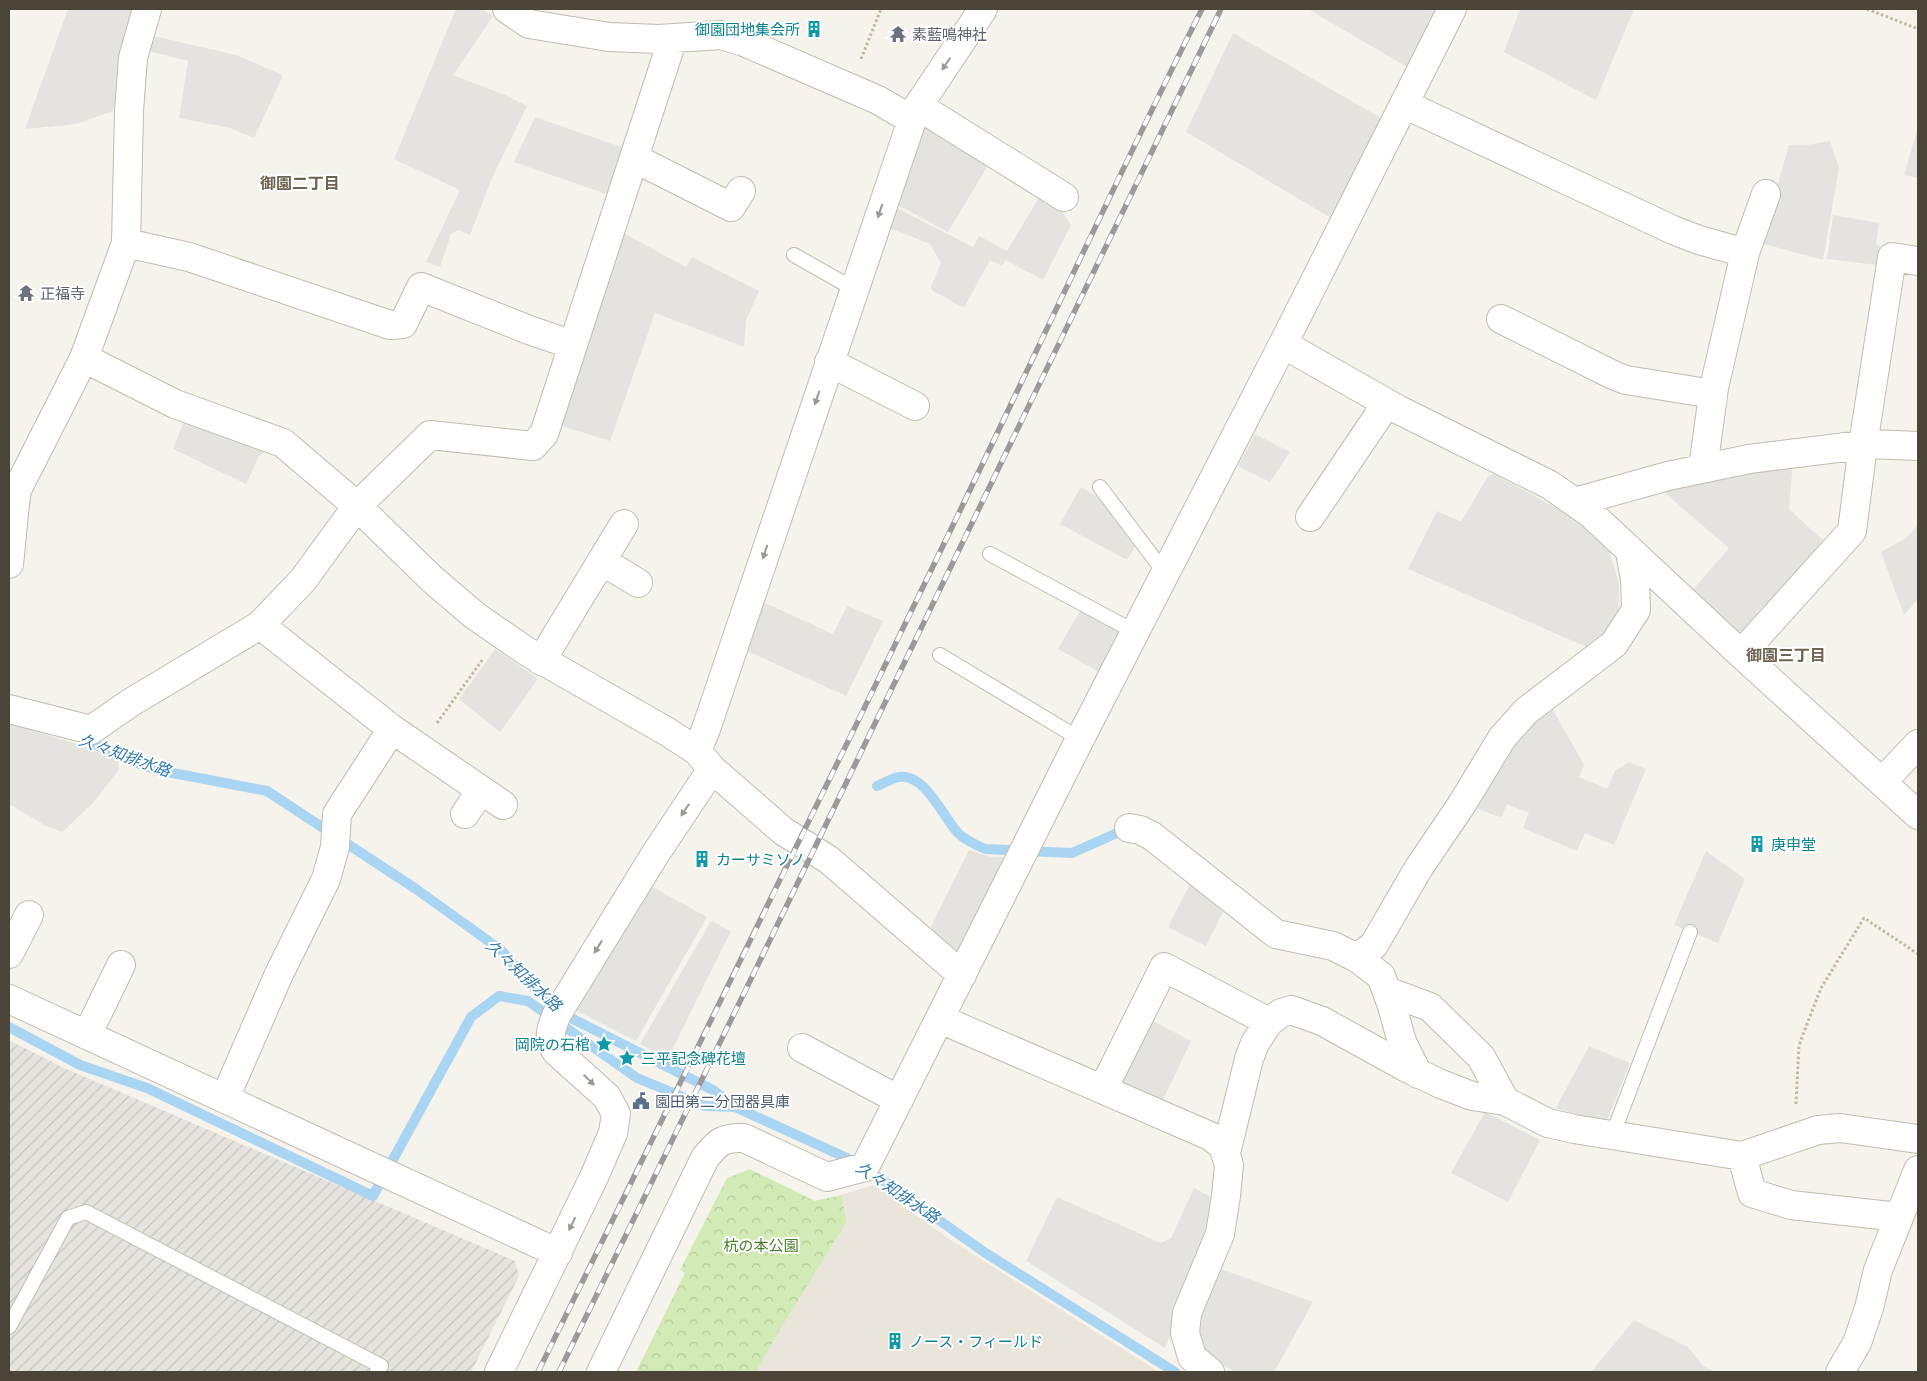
<svg xmlns="http://www.w3.org/2000/svg" width="1927" height="1381" font-family="Quicksand,'Noto Sans JP',sans-serif">
<defs>
<pattern id="industrial-furrows" width="10" height="10" patternUnits="userSpaceOnUse" patternTransform="scale(1.25)"><rect width="10" height="10" fill="#e6e2dd"/><path d="M-1 1l2-2M0 10L10 0M9 11l2-2" fill="none" stroke="#c7c3be"/></pattern>
<pattern id="park-crowns" width="20" height="18" patternUnits="userSpaceOnUse" patternTransform="scale(1.25)"><rect width="20" height="18" fill="#d2eab5"/><path d="M2 6a3 3 0 1 1 6 0M12 15a3 3 0 1 1 6 0" fill="none" stroke="#b6ca9c"/></pattern>
</defs>
<rect width="100%" height="100%" fill="#f6f3ec"/>
<path fill="#eae5da" d="M874 1185 952 1241 1159 1372H756L775 1338 847 1221 841 1195Z"/>
<path fill="url(#industrial-furrows)" d="M9 1040 64 1068 515 1261 519 1276 471 1372H9Z"/>
<path fill="url(#park-crowns)" d="M750 1169 815 1201 841 1195 847 1221 775 1338 756 1372H636L685 1273 680 1270 727 1178Z"/>
<path fill="#e5e3e0" d="M68 9H134L125 33 113 111 76 124 25 129Z
M456 9H482L493 16 453 75 505 95 527 106 491 180 470 235 458 230 451 234 440 267 426 262 460 190 394 159Z
M1308 9H1437L1407 67Z
M1520 9H1634L1596 100 1504 52Z
M1233 33 1381 118 1331 218 1186 132Z
M154 36 236 55 283 75 254 138 230 128 179 118 188 61 149 51Z
M535 117 627 149 612 196 514 162Z
M926 122 990 162 948 232 894 203Z
M1918 127V178L1904 175Z
M1830 141 1839 168 1823 260 1761 243 1789 145H1807Z
M1043 191 1061 210 1071 225 1043 280 1006 260 1002 266 990 260 964 308 933 291 931 286 941 263 930 244 884 226 893 206 973 247 979 236 1007 251Z
M1833 215 1879 223 1876 244 1880 246 1877 265 1827 259Z
M618 230 686 267 692 257 759 291 746 320 744 347 655 313 610 441 553 423Z
M185 419 268 450 259 456 246 484 173 449Z
M1255 434 1290 452 1270 482 1238 466Z
M1793 463 1789 509 1827 544 1749 631 1733 632 1690 593 1729 548 1660 489Z
M1494 474 1582 522 1607 543 1619 584 1618 622 1591 649 1408 569 1437 511 1461 522 1488 476Z
M1081 487 1099 498 1135 547 1127 560 1060 524Z
M1918 525V599L1904 615 1881 552 1906 538Z
M761 601 833 634 847 606 883 621 846 696 745 650Z
M1080 611 1122 633 1101 673 1058 649Z
M495 649 538 679 500 732 459 699Z
M1547 699 1584 765 1579 777 1607 789 1615 771 1629 762 1646 769 1614 845 1585 833 1577 851 1523 828 1529 813 1507 804 1501 818 1471 806 1485 778Z
M9 723 86 747 118 761 119 770 92 804 62 832 46 826 9 804Z
M969 850 991 857H1007L957 954 928 933Z
M1706 851 1745 879 1718 943 1674 925Z
M1193 878 1226 906 1206 946 1168 927Z
M649 885 707 917 636 1041 573 1009Z
M711 921 731 931 668 1058 640 1044Z
M1147 1018 1191 1041 1161 1104 1116 1084Z
M1589 1046 1630 1063 1607 1120 1581 1116 1556 1108Z
M1485 1112 1540 1140 1508 1202 1451 1173Z
M1194 1188 1217 1200 1212 1235 1165 1348 1026 1261 1057 1197 1161 1243 1171 1238Z
M1218 1268 1313 1302 1274 1372H1235L1208 1355 1198 1343V1317Z
M1634 1320 1688 1347 1703 1366 1715 1372H1591Z"/>
<g fill="none" stroke-linecap="round" stroke-linejoin="round">
<path stroke="#a9d4f2" stroke-width="10" d="M83 738 120 757 157 770 267 791 416 889 501 950 535 989 571 1018 713 1090 735 1107 860 1164 984 1252 1175 1372
M877 786C884 783 892 778 899 777 925 773 943 817 958 833 965 840 976 845 985 849L1072 853 1117 833
M9 1027 80 1065 147 1088 373 1196 471 1017 499 996 528 1001 637 1078 705 1106 735 1107"/>
<g stroke="#c2bbae" stroke-width="16">
<path id="service" d="M794 255 854 289
M1100 487 1165 573
M990 554 1135 632
M940 655 1080 739
M1612 1136 1690 932
M9 1327 68 1218 86 1212 381 1366 377 1372"/>
</g>
<g stroke="#c2bbae" stroke-width="30">
<path id="minor" d="M507 9 529 24 609 37 659 39 721 35 744 42 878 100 912 120
M1404 104 1673 230 1699 240 1745 253
M918 106 1064 197
M634 158 731 207 741 191
M126 243 189 257 390 325 403 324 421 287 529 330 573 345
M1501 319 1613 375 1626 380 1713 394
M1283 344 1399 410 1550 485 1590 513 1741 654 1918 815
M84 358 175 404 283 443 357 506 432 579 474 615 526 651 666 731 697 751 712 769 783 831 829 860 962 975
M829 362 915 406
M1703 468 1714 388 1745 253 1766 194
M1575 502 1668 476 1749 459 1870 444 1918 446
M1310 517 1387 403
M602 561 638 583
M9 564C12 539 13 515 17 490L84 358 126 243 129 111 133 58 147 9
M1741 654 1852 531 1863 445 1892 257 1918 261
M541 661 624 524
M9 709 91 730 130 703 260 625 303 580 357 506 430 435 533 446 544 434 673 38
M392 729 503 805
M697 751 706 729 912 120 918 106 983 9
M1882 782 1918 744
M465 814 481 790
M1129 828 1140 830 1152 836 1276 934 1333 946 1357 958 1381 976 1392 1006 1402 1042 1418 1074
M9 954 29 915
M1357 958 1374 945 1418 869 1462 804 1502 738 1526 711 1614 644 1636 610 1635 580 1630 552
M1387 991 1430 1007 1481 1057 1505 1101
M9 999 558 1253
M940 1019 1210 1136 1223 1146 1229 1165 1226 1196 1220 1234 1187 1313 1185 1333 1192 1357 1210 1372
M87 1035 121 965
M802 1048 899 1100
M1103 1089 1164 967 1269 1022
M225 1098 279 974 326 879 335 847 337 814 392 729 260 625
M1226 1153 1249 1059 1255 1043 1269 1022 1281 1013 1291 1010 1322 1021 1407 1068 1441 1084 1472 1096 1505 1101 1548 1123 1574 1129 1742 1156 1818 1130 1840 1128 1918 1139
M1742 1156 1752 1193 1791 1205 1899 1217
M499 1372 594 1177 613 1133 616 1114 607 1097 556 1051C547 1038 551 1028 557 1014L654 856 712 769
M601 1372 705 1158C718 1142 723 1137 744 1138L827 1177 865 1167 1080 739 1283 344 1452 9
M1840 1372 1857 1343 1869 1308 1878 1270 1918 1170"/>
</g>
<path stroke="#c4b79f" stroke-width="3" stroke-dasharray="2.5 2.5" stroke-linecap="butt" d="M1867 9 1918 29
M861 59 881 9
M437 723 483 659
M1796 1104 1799 1045 1821 988 1864 918 1918 954"/>
<use href="#service" stroke="#fff" stroke-width="14"/>
<use href="#minor" stroke="#fff" stroke-width="28"/>
<g stroke="#9a9a9a" stroke-width="5.5">
<path id="rail" d="M538 1372C677 1090 817 807 954 523 1037 352 1116 179 1202 9
M559 1372 771 938 1221 9"/>
</g>
<use href="#rail" stroke="#fff" stroke-width="4" stroke-dasharray="11" stroke-linecap="butt"/>
</g>
<defs><path id="oneway-solid" d="M-6-.8H1V-3.2L6.5 0L1 3.2V.8H-6Z" transform="scale(1.25)"/></defs>
<g fill="#9c9892">
<use href="#oneway-solid" transform="translate(946 64) rotate(124)"/>
<use href="#oneway-solid" transform="translate(880 211) rotate(109)"/>
<use href="#oneway-solid" transform="translate(817 398) rotate(109)"/>
<use href="#oneway-solid" transform="translate(765 552) rotate(108)"/>
<use href="#oneway-solid" transform="translate(685 810) rotate(124)"/>
<use href="#oneway-solid" transform="translate(598 947) rotate(122)"/>
<use href="#oneway-solid" transform="translate(589 1080) rotate(44)"/>
<use href="#oneway-solid" transform="translate(572 1224) rotate(116)"/>
</g>
<defs>
<g id="building-bare" transform="scale(1.35)"><path d="M-4-6H4V6H1V3H-1V6H-4ZM-2.5-4.3h1.7v1.8h-1.7ZM.8-4.3h1.7v1.8H.8ZM-2.5-1h1.7V.8h-1.7ZM.8-1h1.7V.8H.8Z" fill="#0f9aa8" stroke="#fff" stroke-width="2.5" paint-order="stroke"/></g>
<g id="temple-bare" transform="scale(1.35)"><path d="M0-6L5-2H3V0L6.5 2.5H4V6H1.5V3h-3V6H-4V2.5H-6.5L-3 0V-2H-5Z" fill="#6b7280" stroke="#fff" stroke-width="2.5" paint-order="stroke"/></g>
<g id="sight-bare" transform="scale(1.35)"><path d="M0-6L1.8-2.2L6-1.7L2.9 1.2L3.7 5.4L0 3.3L-3.7 5.4L-2.9 1.2L-6-1.7L-1.8-2.2Z" fill="#0f9aa8" stroke="#fff" stroke-width="2.5" paint-order="stroke"/></g>
<g id="civic-bare" transform="scale(1.35)"><path d="M-.6-6.5H3V-4.5H.6V-3L4-1V1h2V6H-6V1h2V-1L-.6-3ZM-1.2 2.5V6h2.4V2.5Z" fill="#5c6f8a" stroke="#fff" stroke-width="2.5" paint-order="stroke"/></g>
</defs>
<g fill-rule="evenodd">
<use href="#building-bare" x="814" y="29"/>
<use href="#temple-bare" x="898" y="34"/>
<use href="#temple-bare" x="26" y="293"/>
<use href="#building-bare" x="1757" y="844"/>
<use href="#building-bare" x="702" y="859"/>
<use href="#sight-bare" x="604" y="1044"/>
<use href="#sight-bare" x="627" y="1058"/>
<use href="#civic-bare" x="641" y="1101"/>
<use href="#building-bare" x="895" y="1341"/>
</g>
<g text-anchor="middle" dominant-baseline="central" stroke-width="4" stroke-linejoin="round" paint-order="stroke">
<g font-size="15" fill="#0d838f" stroke="#fff" text-anchor="start">
<text x="800" y="29" text-anchor="end">御園団地集会所</text>
<text x="1771" y="844">庚申堂</text>
<text x="716" y="859">カーサミソノ</text>
<text x="590" y="1044" text-anchor="end">岡院の石棺</text>
<text x="641" y="1058">三平記念碑花壇</text>
<text x="909" y="1341">ノース・フィールド</text>
</g>
<g font-size="15" fill="#5b616d" stroke="#fff" text-anchor="start">
<text x="912" y="34">素藍鳴神社</text>
<text x="40" y="293">正福寺</text>
</g>
<g font-size="15" fill="#4e5e75" stroke="#fff" text-anchor="start">
<text x="655" y="1101">園田第二分団器具庫</text>
</g>
<g font-size="15" fill="#4a7f2a" stroke="#fff">
<text x="761" y="1245">杭の本公園</text>
</g>
<g font-size="16" font-weight="bold" fill="#6e6250" stroke="#fff">
<text x="300" y="183">御園二丁目</text>
<text x="1786" y="655">御園三丁目</text>
</g>
<g font-size="16" font-style="italic" fill="#2e7ab2" stroke="#fff">
<text transform="translate(125 755) rotate(20)">久々知排水路</text>
<text transform="translate(524 975) rotate(43)">久々知排水路</text>
<text transform="translate(898 1192) rotate(34)">久々知排水路</text>
</g>
</g>
<rect width="1927" height="1381" fill="none" stroke="#4b4439" stroke-width="20"/>
</svg>
